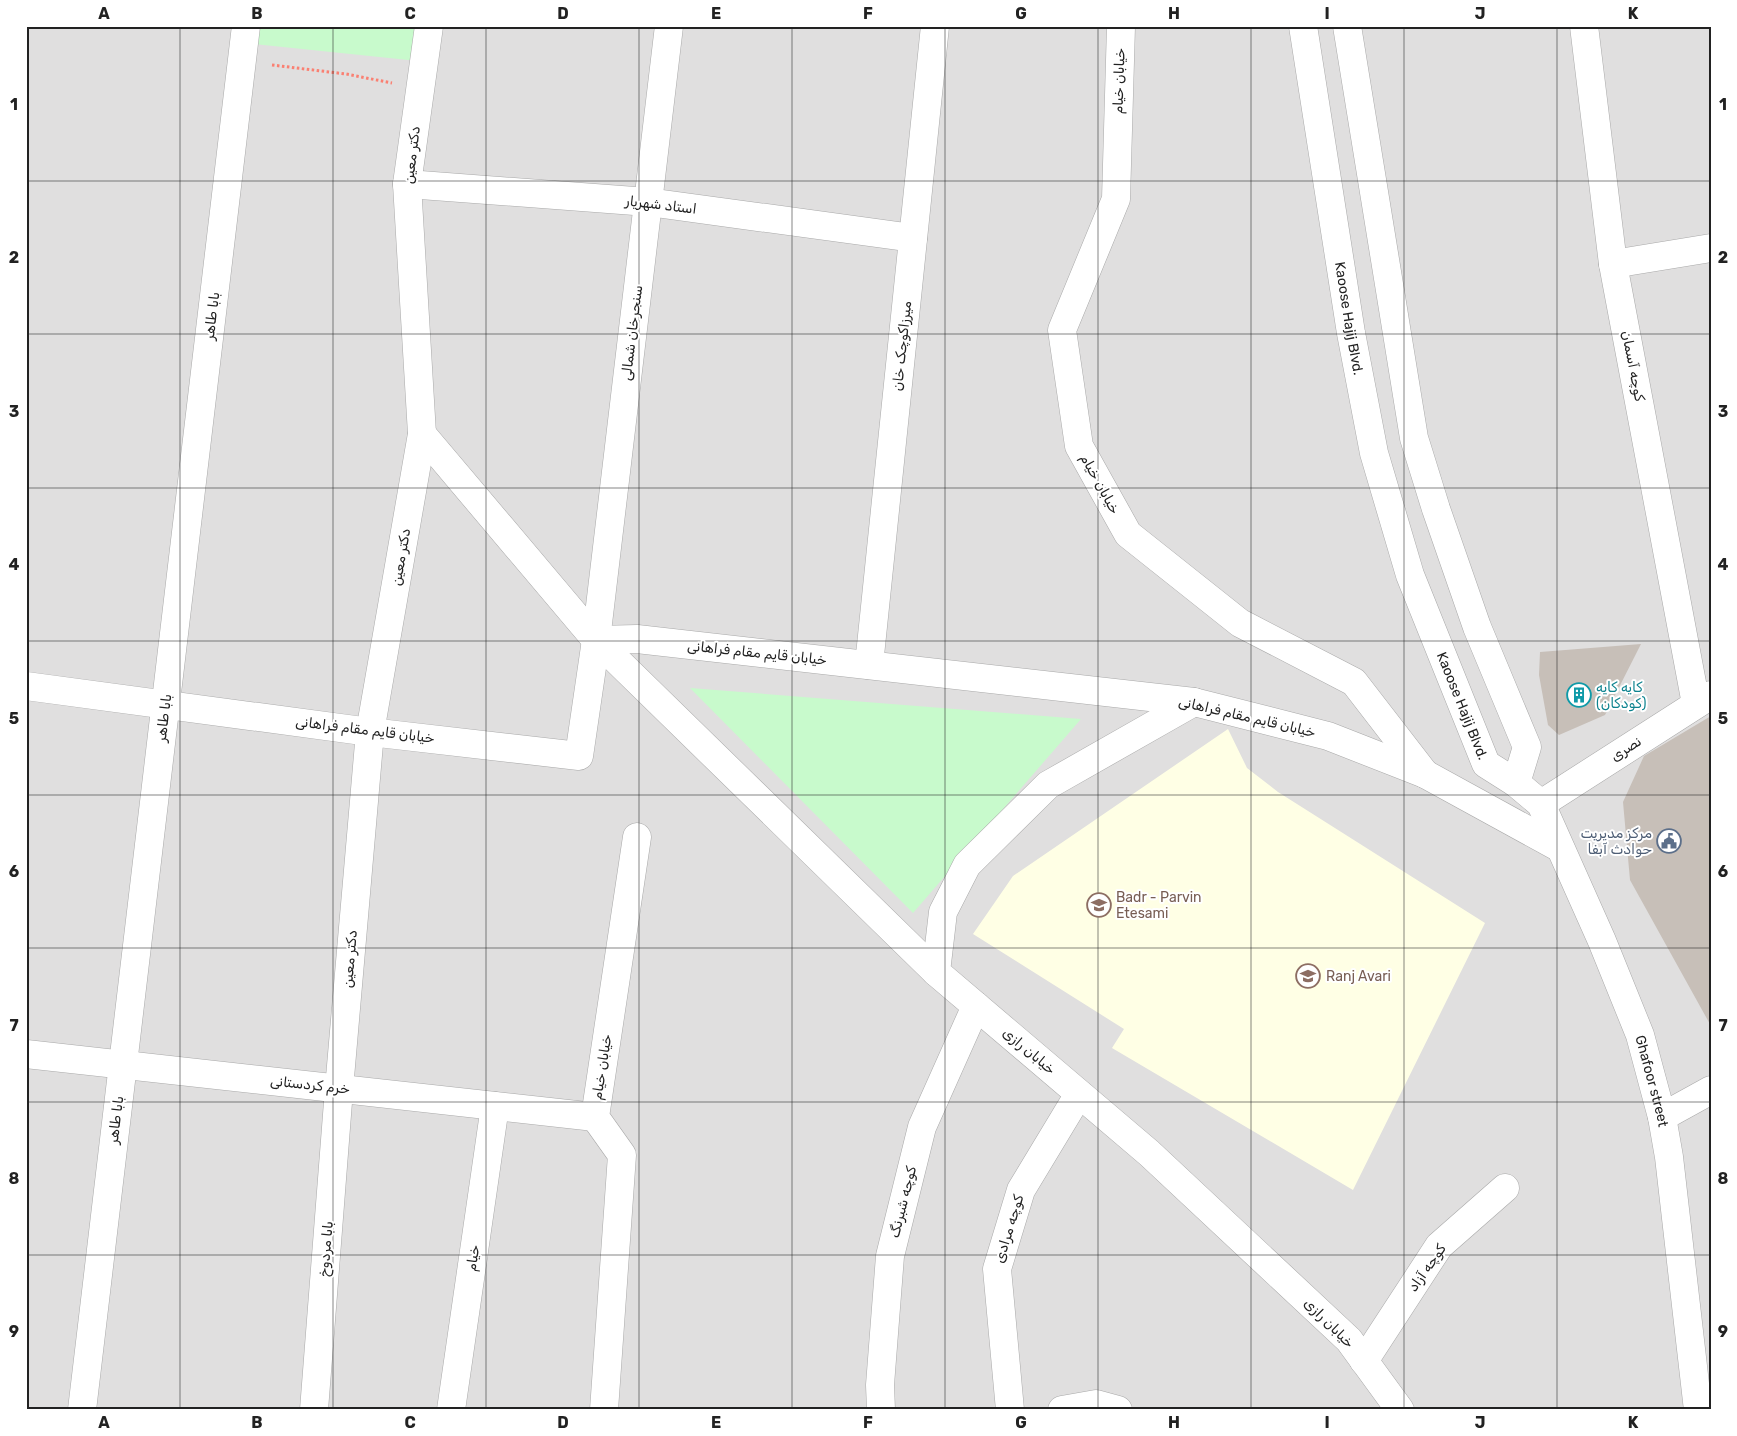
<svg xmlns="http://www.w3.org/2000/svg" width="1737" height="1436" font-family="Rubik,'Noto Naskh Arabic',sans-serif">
<rect width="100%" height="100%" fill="#f2efe9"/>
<path fill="#e0dfdf" d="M26 26H1711V1410H26Z"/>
<path fill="#ffffe5" d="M1228 729 1247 768 1278 792 1485 923 1353 1190 1112 1048 1124 1029 973 934 1013 876Z"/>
<path fill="#c8facc" d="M237 26H423L418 61 235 42Z
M690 688 1081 719 913 913Z"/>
<path fill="#c7bfb8" d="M1641 644 1605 715 1559 735 1548 725 1539 675 1540 652Z
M1711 716V1026L1630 880 1623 802 1644 756Z"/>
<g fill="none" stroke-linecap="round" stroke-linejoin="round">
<g stroke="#a9a9a9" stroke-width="29">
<g id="minor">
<path d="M1121 26 1116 199 1062 330 1079 446 1128 534 1240 623 1354 682 1425 774"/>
<path id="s1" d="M1303 26 1351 333 1374 453 1410 575 1486 764 1516 783 1541 804 1602 941 1640 1035 1662 1117 1669 1157 1698 1410"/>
<path d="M1347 26 1414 438 1436 509 1477 627 1527 747 1516 783"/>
<path d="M1584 26 1613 264 1696 704"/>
<path d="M407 184 648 202 913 238"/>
<path d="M1613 264 1711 248"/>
<path d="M422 434 596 640 936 972"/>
<path d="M596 640 669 26"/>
<path d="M869 665 935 26"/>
<path d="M26 686 370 732 579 756 596 640 637 639 1194 702 1328 736 1425 774 1560 848"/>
<path d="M1194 702 1048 785 967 865 943 912 936 972 1149 1153 1349 1340 1400 1410"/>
<path d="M1541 804 1711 695"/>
<path d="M26 1054 595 1117"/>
<path d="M1662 1117 1711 1090"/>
<path d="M1364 1361 1439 1246 1505 1188"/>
<path d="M82 1410 246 26"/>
<path d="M314 1410 339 1089 370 732 422 434 407 184 429 26"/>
<path d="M451 1410 495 1106"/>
<path d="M604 1410 622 1155 595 1117 637 837"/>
<path d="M881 1410 880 1385 890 1256 922 1127 976 1006"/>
<path d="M1010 1410 997 1269 1021 1190 1079 1094"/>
<path d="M1062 1410 1096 1404 1118 1410"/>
</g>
</g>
<path stroke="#fa8072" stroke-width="3" stroke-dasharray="2.5 2.5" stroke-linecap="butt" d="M272 65 346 74 392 83"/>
<use href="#minor" stroke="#fff" stroke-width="28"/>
</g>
<path fill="none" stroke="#222" stroke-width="1" stroke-opacity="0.55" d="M180 26V1410M333 26V1410M486 26V1410M639 26V1410M792 26V1410M945 26V1410M1098 26V1410M1251 26V1410M1404 26V1410M1557 26V1410M26 181H1711M26 334H1711M26 488H1711M26 641H1711M26 795H1711M26 948H1711M26 1102H1711M26 1255H1711"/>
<defs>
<g id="building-ring" transform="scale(1.25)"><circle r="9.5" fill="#fff" stroke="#0f9aa8" stroke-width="1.5"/><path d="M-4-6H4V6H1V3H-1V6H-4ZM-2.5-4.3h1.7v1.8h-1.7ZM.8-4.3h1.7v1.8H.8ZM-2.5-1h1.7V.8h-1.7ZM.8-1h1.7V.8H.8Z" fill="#0f9aa8"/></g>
<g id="civic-ring" transform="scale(1.25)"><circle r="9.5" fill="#fff" stroke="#5c6f8a" stroke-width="1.5"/><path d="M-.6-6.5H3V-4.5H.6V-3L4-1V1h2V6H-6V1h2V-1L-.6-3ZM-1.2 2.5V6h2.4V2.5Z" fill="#5c6f8a"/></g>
<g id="school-ring" transform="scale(1.25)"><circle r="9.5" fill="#fff" stroke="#8d6e63" stroke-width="1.5"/><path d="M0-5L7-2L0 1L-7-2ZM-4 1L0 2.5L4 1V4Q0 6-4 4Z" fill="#8d6e63"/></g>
</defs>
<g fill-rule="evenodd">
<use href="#building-ring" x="1579" y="695"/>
<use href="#civic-ring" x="1669" y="841"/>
<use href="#school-ring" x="1099" y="905"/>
<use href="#school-ring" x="1308" y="976"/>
</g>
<g text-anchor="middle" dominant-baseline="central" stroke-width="4" stroke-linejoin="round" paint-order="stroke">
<g font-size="14" fill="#222" stroke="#fff">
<text transform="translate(1119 81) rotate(-88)">خیابان خیام</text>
<text transform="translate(412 155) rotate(-83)">دکتر معین</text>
<text transform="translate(661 205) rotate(7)">استاد شهریار</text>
<text transform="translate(212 316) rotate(-83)">بابا طاهر</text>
<text stroke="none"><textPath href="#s1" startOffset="296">Kaoose Hajij Blvd.</textPath></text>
<text transform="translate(632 333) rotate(-83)">سنجرخان شمالی</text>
<text transform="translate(902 346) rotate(-84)">میرزاکوچک خان</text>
<text transform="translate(1633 366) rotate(79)">کوچه آسمان</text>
<text transform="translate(1100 484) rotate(61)">خیابان خیام</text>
<text transform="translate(401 557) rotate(-80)">دکتر معین</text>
<text transform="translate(757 653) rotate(6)">خیابان قایم مقام فراهانی</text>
<text stroke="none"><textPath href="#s1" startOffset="701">Kaoose Hajij Blvd.</textPath></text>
<text transform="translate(1247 717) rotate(13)">خیابان قایم مقام فراهانی</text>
<text transform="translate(164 718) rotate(-83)">بابا طاهر</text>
<text transform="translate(365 730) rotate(7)">خیابان قایم مقام فراهانی</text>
<text transform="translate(1626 749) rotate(-33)">نصری</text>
<text transform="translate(350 959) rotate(-85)">دکتر معین</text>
<text transform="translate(1029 1051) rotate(40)">خیابان رازی</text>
<text transform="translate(602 1067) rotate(-81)">خیابان خیام</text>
<text stroke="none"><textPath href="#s1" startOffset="1131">Ghafoor street</textPath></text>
<text transform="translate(310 1085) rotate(6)">خرم کردستانی</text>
<text transform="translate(116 1120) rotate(-83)">بابا طاهر</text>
<text transform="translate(903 1202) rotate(-76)">کوچه شبرنگ</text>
<text transform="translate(1009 1229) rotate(-73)">کوچه مرادی</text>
<text transform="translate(326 1249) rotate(-85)">بابا مردوخ</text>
<text transform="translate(473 1258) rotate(-82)">خیام</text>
<text transform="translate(1427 1268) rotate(-55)">کوچه آزاد</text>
<text transform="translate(1329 1323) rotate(45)">خیابان رازی</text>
</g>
<g font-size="14" fill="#0d838f" stroke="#fff" text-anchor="start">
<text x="1596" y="687">کایه کایه<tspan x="1596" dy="16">(کودکان)</tspan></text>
</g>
<g font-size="14" fill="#4e5e75" stroke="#fff" text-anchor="end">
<text x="1652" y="833">مرکز مدیریت<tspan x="1652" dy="16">حوادث آبفا</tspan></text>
</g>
<g font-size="14" fill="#785e54" stroke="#fff" text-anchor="start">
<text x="1116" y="897">Badr - Parvin<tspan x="1116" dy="16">Etesami</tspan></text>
<text x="1326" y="976">Ranj Avari</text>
</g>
</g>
<rect width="1737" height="1436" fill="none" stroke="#ffffff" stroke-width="55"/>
<rect x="28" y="28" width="1682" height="1380" fill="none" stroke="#222" stroke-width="2"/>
<g font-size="16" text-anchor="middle" font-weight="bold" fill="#222">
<text x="104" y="19">A</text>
<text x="257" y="19">B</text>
<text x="410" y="19">C</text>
<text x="563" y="19">D</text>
<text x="716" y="19">E</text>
<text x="868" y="19">F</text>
<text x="1021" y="19">G</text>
<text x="1174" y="19">H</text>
<text x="1327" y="19">I</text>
<text x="1480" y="19">J</text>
<text x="1633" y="19">K</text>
<text x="14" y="110">1</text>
<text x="1723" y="110">1</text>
<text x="14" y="263">2</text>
<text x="1723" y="263">2</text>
<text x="14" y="417">3</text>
<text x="1723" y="417">3</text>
<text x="14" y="570">4</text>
<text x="1723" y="570">4</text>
<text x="14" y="724">5</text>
<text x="1723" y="724">5</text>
<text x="14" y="877">6</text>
<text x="1723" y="877">6</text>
<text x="14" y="1031">7</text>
<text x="1723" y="1031">7</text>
<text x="14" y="1184">8</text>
<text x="1723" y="1184">8</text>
<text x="14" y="1337">9</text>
<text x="1723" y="1337">9</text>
<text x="104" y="1428">A</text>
<text x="257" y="1428">B</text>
<text x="410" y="1428">C</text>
<text x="563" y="1428">D</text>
<text x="716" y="1428">E</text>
<text x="868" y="1428">F</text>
<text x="1021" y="1428">G</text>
<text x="1174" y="1428">H</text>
<text x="1327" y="1428">I</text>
<text x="1480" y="1428">J</text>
<text x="1633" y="1428">K</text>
</g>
</svg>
